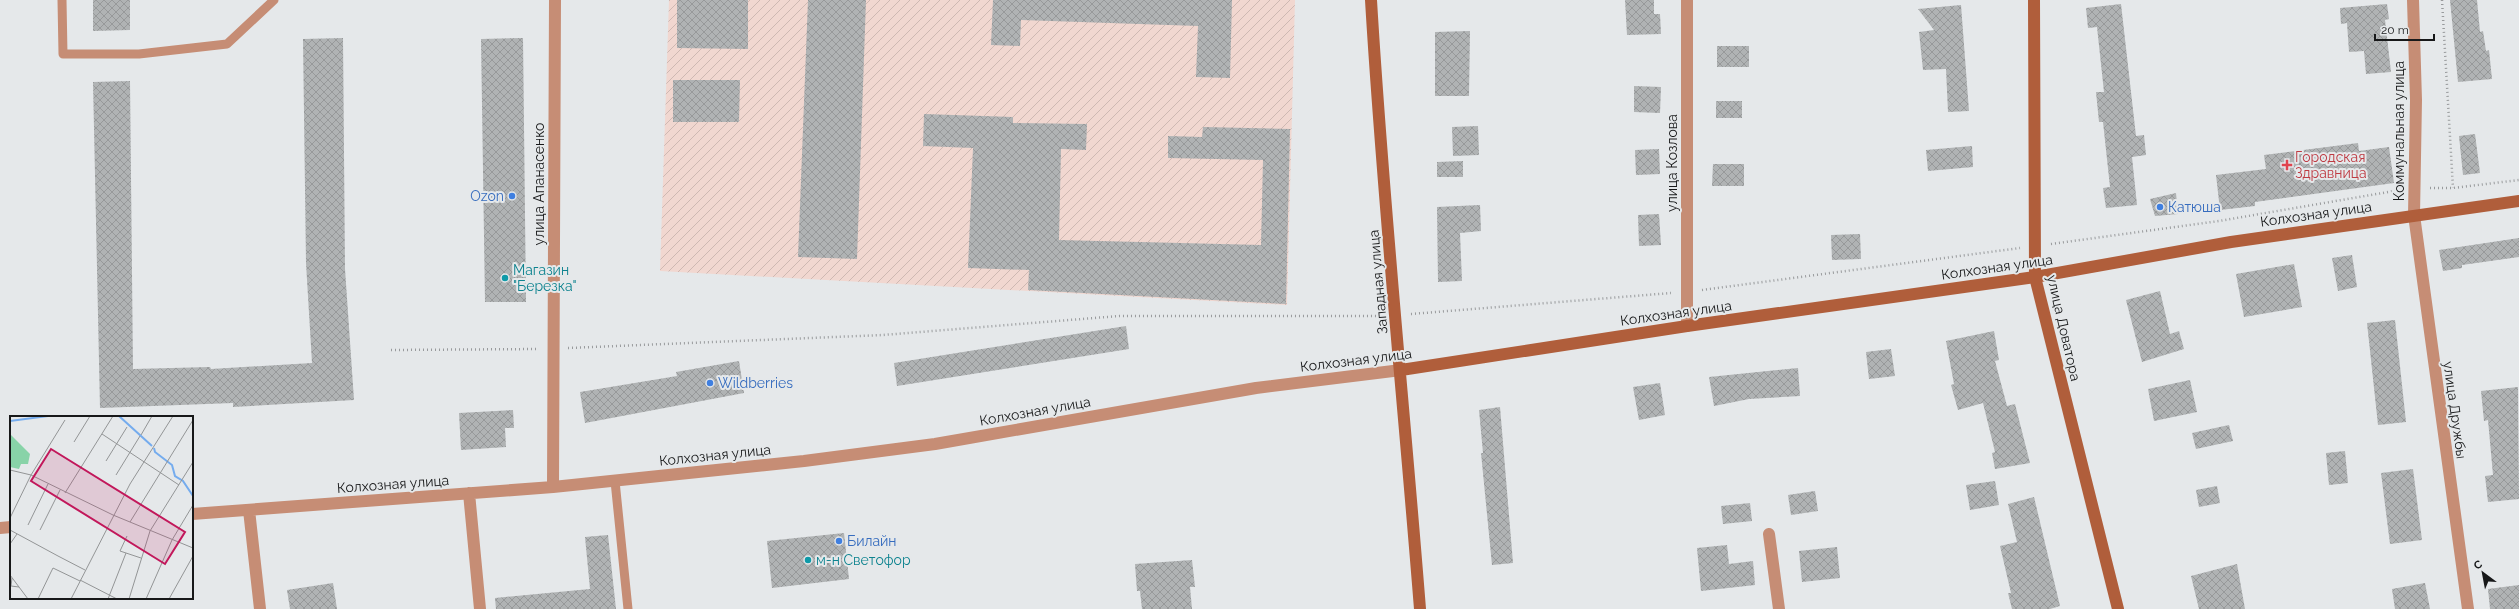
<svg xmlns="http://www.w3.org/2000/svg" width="2519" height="609" font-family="Raleway,sans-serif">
<defs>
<pattern id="industrial-furrows" width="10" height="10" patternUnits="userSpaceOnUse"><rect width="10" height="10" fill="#f1d7d0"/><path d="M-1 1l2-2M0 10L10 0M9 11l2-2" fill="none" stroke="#ceb8b2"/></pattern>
<pattern id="building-cross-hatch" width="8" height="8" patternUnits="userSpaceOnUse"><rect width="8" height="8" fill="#b0b3b4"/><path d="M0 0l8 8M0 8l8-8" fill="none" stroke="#97999a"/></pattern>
</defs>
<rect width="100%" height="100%" fill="#e5e8ea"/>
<path fill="url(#industrial-furrows)" d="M669 0H1295L1287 305 660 271Z"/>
<path fill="url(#building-cross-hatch)" d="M93 0H130V30L93 31Z
M677 0H748V49L677 48Z
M808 0H866L857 259 798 257Z
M993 0H1232L1230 78 1196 77 1198 26 1021 20 1020 46 991 45Z
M1625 0H1654V14H1660L1661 34 1627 35Z
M2450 0H2477L2480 32 2483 31 2486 51 2489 50 2492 79 2458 82Z
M2121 4 2136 136 2144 135 2146 155 2132 157 2137 205 2106 208 2103 188 2110 187 2103 122H2099L2096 92H2104L2097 27 2088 28 2086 8Z
M2387 4 2389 19 2385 20 2391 72 2366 74 2364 51 2349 52 2347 23 2341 24 2340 8Z
M1961 5 1969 111 1948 112 1946 69 1923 70 1919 32 1934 30 1918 9Z
M1470 31 1469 96H1435V32Z
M343 38 345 269 354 400 233 407V403L100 408 93 82 130 81 133 369 210 367 211 369 312 363 306 263 303 39Z
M523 38 526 302H485L481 39Z
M1717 46H1749V67H1717Z
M673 80H740L739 122H673Z
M1634 86 1661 87 1660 113 1634 112Z
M1716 101H1742V118H1716Z
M924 114 1013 117V123L1087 124 1086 150 1061 149 1059 240 1261 245 1263 160 1168 158V136L1202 137 1203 127 1290 129 1286 304 1028 290 1029 270 968 268 973 148 923 146Z
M1478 126 1479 155 1453 156 1452 127Z
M2475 134 2480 173 2463 175 2459 136Z
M2358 143 2359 151 2389 147 2394 183 2255 202V206L2220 210 2216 175 2266 169 2264 155Z
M1972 146 1973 167 1928 171 1926 150Z
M1659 149 1660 174 1636 175 1635 150Z
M1463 161V177H1437V162Z
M1713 164H1744V186H1712Z
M2176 193 2178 214 2155 216 2150 199Z
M1480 205 1481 231 1460 233 1462 281 1438 282 1437 207Z
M1659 214 1661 245 1639 246 1638 215Z
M1860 234 1861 259 1832 260 1831 235Z
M2519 238V257L2462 265V268L2443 271 2439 250Z
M2352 255 2357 287 2338 291 2332 258Z
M2294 264 2302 307 2244 317 2236 274Z
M2160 291 2170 334 2179 331 2184 349 2142 362 2126 300Z
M2395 320 2406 422 2378 425 2367 323Z
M1126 326 1129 349 897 386 894 363Z
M1994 331 1999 360 1995 361 2007 406 2015 404 2030 463 1995 469 1992 453 1995 452 1983 403 1958 410 1951 385 1954 384 1946 341Z
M1891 349 1895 376 1869 379 1866 352Z
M739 361 744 393 585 423 580 392 677 376 676 372Z
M1798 368 1800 396 1749 399 1714 406 1709 377Z
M2190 380 2197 412 2154 421 2148 389Z
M1660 383 1665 415 1639 420 1633 387Z
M2518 387 2519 499 2488 502 2485 476 2493 475 2488 420 2484 421 2481 391Z
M1500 407 1513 563 1492 565 1481 453H1483L1479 410Z
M513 410 514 428H505L506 447 461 450 459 413Z
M2229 425 2233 441 2196 449 2192 433Z
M2345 451 2348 483 2329 485 2326 453Z
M2413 469 2422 540 2390 544 2381 473Z
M1995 481 1999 505 1970 510 1966 485Z
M2217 486 2220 503 2199 507 2196 490Z
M1815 491 1818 511 1791 515 1788 495Z
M2034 497 2060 606 2050 609H2012L2008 593H2011L2000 546 2017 542 2008 504Z
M1750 503 1752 521 1723 524 1721 506Z
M844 533 849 579 772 588 767 541Z
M608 535 616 609H496L495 598 590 589 585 537Z
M1727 545 1729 564 1753 561 1755 585 1701 591 1697 548Z
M1837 547 1840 578 1802 582 1799 551Z
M1192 560 1195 587H1190L1192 609H1142L1140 591H1137L1135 564Z
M2237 564 2245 609H2199L2191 576Z
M333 583 337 609H290L287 590Z
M2425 583 2430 609H2395L2392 589Z
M2519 585V609H2490L2488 589Z"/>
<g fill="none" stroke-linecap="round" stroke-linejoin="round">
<path stroke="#989a9c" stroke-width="2.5" stroke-dasharray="1 3" stroke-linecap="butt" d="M2442 0 2453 188
M2430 188H2453L2519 180
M2051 244 2219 221 2400 190
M1702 290 2020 248
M1411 314 1671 293
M568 348 883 335 1119 316H1380
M391 350 539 349"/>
<path stroke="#c68d75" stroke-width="9" d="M62 0 63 54H139L227 44 274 0
M615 481 628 609"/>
<path stroke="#c68d75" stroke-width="12" d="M1687 0V326
M2413 0 2416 100 2414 215 2468 609
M553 487 555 0
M469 493 480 609
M249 510 260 609
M192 514 553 487 804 461 935 444 1256 388 1401 370
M0 528 11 527
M1769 534 1779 609"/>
<path stroke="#b05e3b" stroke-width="12" d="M1371 0C1383 203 1404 406 1420 609
M2034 0 2035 277 2118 609
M1401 370 1687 326 2035 277 2231 242 2519 201"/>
</g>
<path fill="#e0444e" stroke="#e5e8ea" stroke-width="1.5" d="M2285 159h4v4h4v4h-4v4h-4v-4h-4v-4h4z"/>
<g fill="#3f7fe0" stroke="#e5e8ea" stroke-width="1.5">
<circle cx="512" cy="196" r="4"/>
<circle cx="2160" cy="207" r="4"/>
<circle cx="710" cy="383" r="4"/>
<circle cx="839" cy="541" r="4"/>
</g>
<g fill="#0f9aa8" stroke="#e5e8ea" stroke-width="1.5">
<circle cx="505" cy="278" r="4"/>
<circle cx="808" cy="560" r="4"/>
</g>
<g text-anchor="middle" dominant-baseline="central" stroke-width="4" stroke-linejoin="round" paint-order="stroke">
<g font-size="14" fill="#171819" stroke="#e5e8ea">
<text transform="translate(2399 131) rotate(-90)">Коммунальная улица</text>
<text transform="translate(1672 163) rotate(-90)">улица Козлова</text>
<text transform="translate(539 184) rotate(-90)">улица Апанасенко</text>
<text transform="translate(2316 214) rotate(-8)">Колхозная улица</text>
<text transform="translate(1997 267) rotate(-8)">Колхозная улица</text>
<text transform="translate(1378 282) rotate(-95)">Западная улица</text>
<text transform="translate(1676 313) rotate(-8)">Колхозная улица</text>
<text transform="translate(2064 328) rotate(77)">улица Доватора</text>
<text transform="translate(1356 360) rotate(-7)">Колхозная улица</text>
<text transform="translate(2455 410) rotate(82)">улица Дружбы</text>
<text transform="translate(1035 411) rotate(-10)">Колхозная улица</text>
<text transform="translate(715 455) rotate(-6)">Колхозная улица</text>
<text transform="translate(393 484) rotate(-4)">Колхозная улица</text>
</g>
<g font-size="14" fill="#be3a42" stroke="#e5e8ea" text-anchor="start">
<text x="2295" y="157">Городская<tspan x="2295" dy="16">Здравница</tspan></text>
</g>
<g font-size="14" fill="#366cbe" stroke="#e5e8ea" text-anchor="start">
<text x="504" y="196" text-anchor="end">Ozon</text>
<text x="2168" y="207">Катюша</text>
<text x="718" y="383">Wildberries</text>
<text x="847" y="541">Билайн</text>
</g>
<g font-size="14" fill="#0d838f" stroke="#e5e8ea" text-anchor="start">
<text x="513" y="270">Магазин<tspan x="513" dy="16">"Березка"</tspan></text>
<text x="816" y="560">м-н Светофор</text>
</g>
</g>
<g transform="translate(10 416)">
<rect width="183" height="183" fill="#e5e8ea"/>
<path d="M0 18 20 38 18 48H11L9 53 0 51Z" fill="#88d3a8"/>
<path fill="none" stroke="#75acee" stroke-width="2" d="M109 0 142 30M0 5 38 0M144 32 145 36 162 49 165 60 173 65 183 80"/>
<path fill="none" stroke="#939596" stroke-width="1" d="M92 18 169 69M131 19 142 0M64 26 80 0M96 45 117 11M0 54 21 59 103 99M106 59 130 20M55 77 103 0M103 99 183 132M0 102 21 59 55 4M120 106 183 4M18 109 38 68M0 114 48 140M30 114 50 74M117 120 110 135 131 142M0 128 7 118M48 140 75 154M41 156 43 152 70 165M0 159 18 183M2 162 1 170 9 171M70 164 107 183M28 183 41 156M61 183 120 68 163 0M98 183 116 137M119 183 140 115 183 46M136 183 162 124 183 89M159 183 183 140"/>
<path fill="#c2185b" fill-opacity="0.15" stroke="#c2185b" stroke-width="2" d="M41 33 175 116 155 148 21 65Z"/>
<rect width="183" height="183" fill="none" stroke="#171819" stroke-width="2"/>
</g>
<g transform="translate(2483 573) rotate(328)" stroke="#e5e8ea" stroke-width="3" paint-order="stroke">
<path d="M0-3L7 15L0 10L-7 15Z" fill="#171819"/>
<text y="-6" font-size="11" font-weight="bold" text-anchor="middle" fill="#171819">С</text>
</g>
<path d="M2375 34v6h59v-6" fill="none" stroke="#171819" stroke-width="2"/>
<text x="2381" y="34" font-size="12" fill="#171819" stroke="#e5e8ea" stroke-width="3" paint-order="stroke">20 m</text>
</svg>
